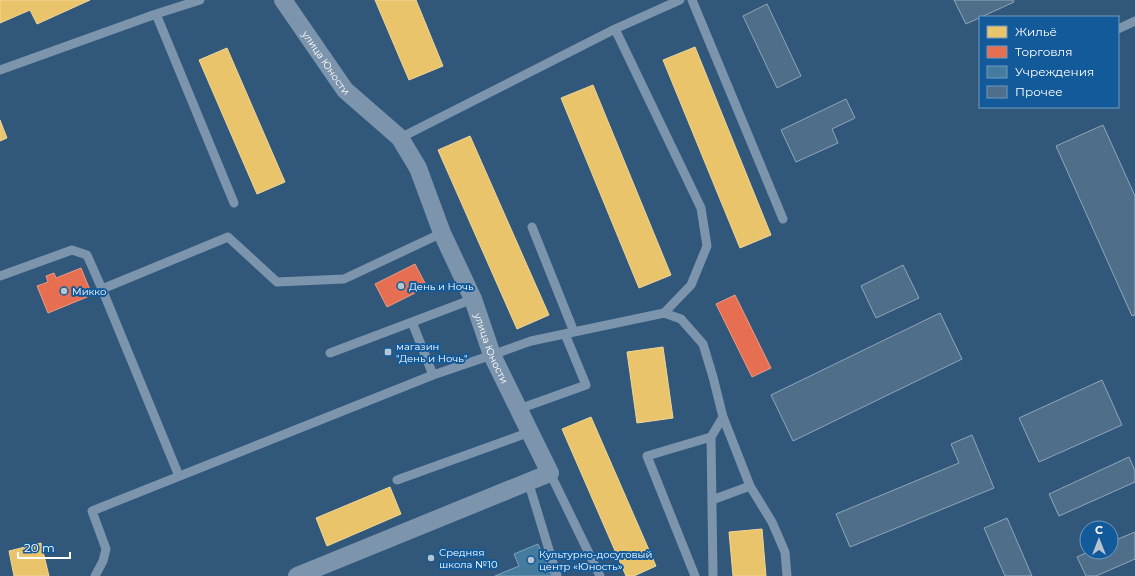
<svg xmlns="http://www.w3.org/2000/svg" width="1135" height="576" font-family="Montserrat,sans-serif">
<rect width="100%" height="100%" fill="#31587b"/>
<path fill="#e9c46a" stroke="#f0d697" d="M0 0H90L37 24 30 10 0 23Z
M375 0H416L443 66 409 80Z
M695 47 771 235 740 248 663 60Z
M227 48 285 182 257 194 199 60Z
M593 85 671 275 639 288 561 98Z
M0 120 7 138 0 141Z
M470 136 549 315 517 329 438 150Z
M663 347 673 418 637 423 627 352Z
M591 417 656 566 634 576H626L562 429Z
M390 487 401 514 327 546 316 518Z
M762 529 766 576H733L729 532Z
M41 543 49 576H14L9 551Z"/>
<path fill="#e76f51" stroke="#ee9a85" d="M415 264 427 287 387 307 375 284Z
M81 268 92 295 48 313 37 286 48 282 46 276 54 273 56 278Z
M735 295 771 368 752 377 716 304Z"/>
<path fill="#457b9d" stroke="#7da3ba" d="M538 544 552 576H495L519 566 514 554Z"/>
<path fill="#4f6e89" stroke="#90a6ba" d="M954 0H1013L1014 2 966 24Z
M767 4 801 76 777 88 743 16Z
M846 99 855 118 832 129 838 143 796 162 781 130Z
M1103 125 1135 196V315L1132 316 1056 146Z
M903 265 919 298 876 318 861 286Z
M940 313 962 359 793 441 771 395Z
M1102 380 1122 425 1039 462 1019 418Z
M972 435 994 488 850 547 836 514 959 463 951 444Z
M1129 457 1135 471V482L1059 516 1049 494Z
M1007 518 1032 576H1005L984 528Z
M1135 532V559L1096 576H1086L1077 557 1088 552H1111V542Z"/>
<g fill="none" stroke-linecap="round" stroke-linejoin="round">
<path stroke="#7c95ad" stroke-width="9" d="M692 0 783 219
M156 14 234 203
M1118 29 1135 21
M0 70 156 14 200 0
M400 138 615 29 680 0
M532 227 574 332
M0 276 72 250 87 255 102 289 228 237 277 282 344 279 442 233
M102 289 179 476
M664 313 681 319 703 344 713 377 723 417 750 486 772 522 785 552 787 576
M412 322 433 375
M330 353 473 299
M519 409 586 385 565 334
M550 473 600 576
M397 480 530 432
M528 481 557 576
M712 500 750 486
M95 576 103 561 106 549 92 511 433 375 492 355 531 341 664 313 691 285 707 246 701 208 615 29
M695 576 647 456 711 437
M713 576 711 437 723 417"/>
<path stroke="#7c95ad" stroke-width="18" id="s1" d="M283 0 345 90 400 138 418 168 442 233 473 299 492 355 550 473 297 576"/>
</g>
<g fill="#b7c5d1" stroke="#125a9a" stroke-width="1.5">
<circle cx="401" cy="286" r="4"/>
<circle cx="64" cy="291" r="4"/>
<rect x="384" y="348" width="8" height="8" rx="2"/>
<circle cx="431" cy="558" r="4"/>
<circle cx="531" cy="560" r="4"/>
</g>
<g text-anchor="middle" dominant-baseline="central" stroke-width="4" stroke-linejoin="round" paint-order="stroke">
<g font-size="10" fill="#fff" stroke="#125a9a">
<text stroke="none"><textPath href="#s1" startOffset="76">улица Юности</textPath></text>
<text stroke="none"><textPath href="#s1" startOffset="412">улица Юности</textPath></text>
</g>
<g font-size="10" fill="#fff" stroke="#125a9a" text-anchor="start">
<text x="409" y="286">День и Ночь</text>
<text x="72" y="291">Микко</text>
<text x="396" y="346">магазин<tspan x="396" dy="12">"День и Ночь"</tspan></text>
<text x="439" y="552">Средняя<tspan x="439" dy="12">школа №10</tspan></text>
<text x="539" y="554">Культурно-досуговый<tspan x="539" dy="12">центр «Юность»</tspan></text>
</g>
</g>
<rect x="979" y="16" width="140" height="92" fill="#125a9a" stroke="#719cc2"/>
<rect x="987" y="26" width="20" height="12" fill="#e9c46a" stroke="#719cc2"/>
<text x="1015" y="36" font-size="12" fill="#ffffff">Жильё</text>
<rect x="987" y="46" width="20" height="12" fill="#e76f51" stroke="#719cc2"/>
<text x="1015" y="56" font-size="12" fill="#ffffff">Торговля</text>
<rect x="987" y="66" width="20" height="12" fill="#457b9d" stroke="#719cc2"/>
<text x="1015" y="76" font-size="12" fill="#ffffff">Учреждения</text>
<rect x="987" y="86" width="20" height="12" fill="#4f6e89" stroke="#719cc2"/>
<text x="1015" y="96" font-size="12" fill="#ffffff">Прочее</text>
<g transform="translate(1099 540)"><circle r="19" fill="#125a9a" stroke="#719cc2"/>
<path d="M0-3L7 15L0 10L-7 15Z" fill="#b7c5d1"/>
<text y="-6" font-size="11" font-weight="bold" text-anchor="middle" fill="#ffffff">С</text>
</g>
<path d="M18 552v6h52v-6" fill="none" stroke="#ffffff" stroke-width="2"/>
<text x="24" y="552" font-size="12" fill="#ffffff" stroke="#125a9a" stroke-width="3" paint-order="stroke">20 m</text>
</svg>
